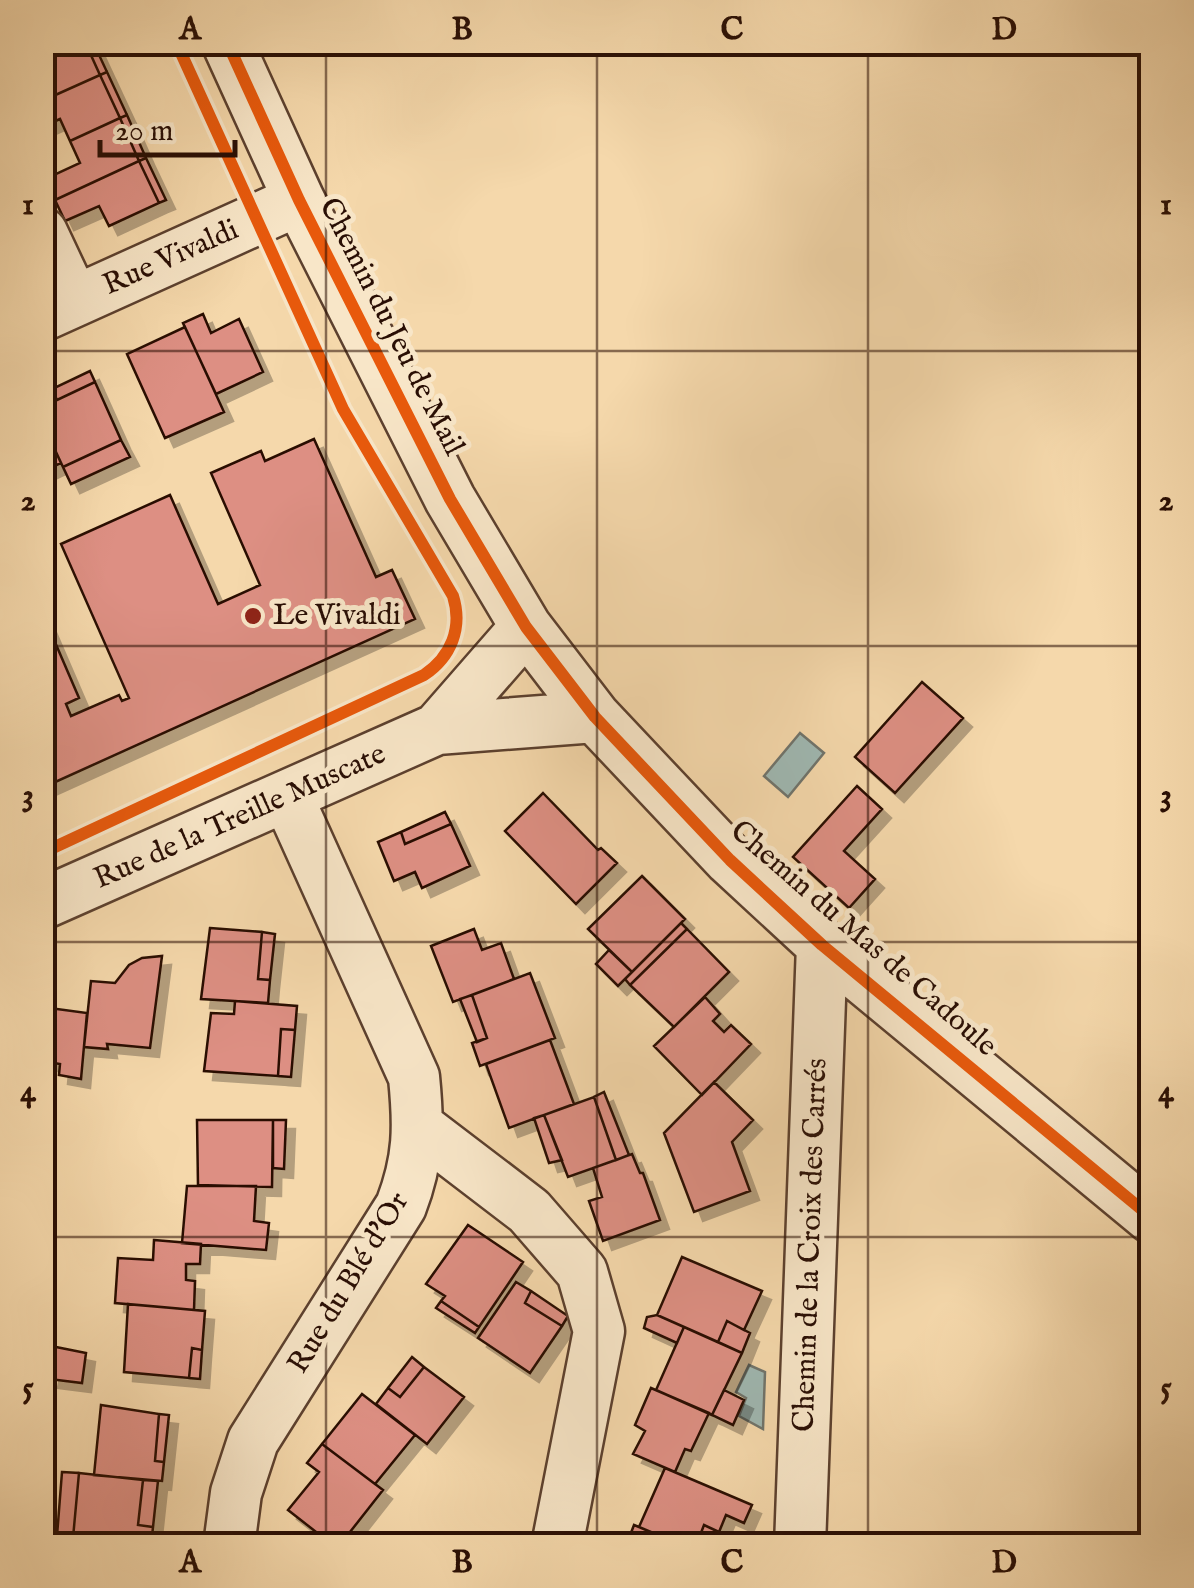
<svg xmlns="http://www.w3.org/2000/svg" width="1194" height="1588" font-family="'IM FELL English',serif">
<defs>
<filter id="shadow"><feDropShadow dx="9" dy="9" stdDeviation="0" flood-color="#0004"/></filter>
</defs>
<rect width="100%" height="100%" fill="#f5d8ab"/>
<filter id="stains"><feTurbulence type="fractalNoise" baseFrequency=".002" numOctaves="4"/><feColorMatrix values="0 0 0 0 .2 0 0 0 0 .09 0 0 0 0 .02 0 0 0 .5 -.17"/></filter>
<radialGradient id="worn" r=".72"><stop offset=".6" stop-color="#630" stop-opacity="0"/><stop offset="1" stop-color="#630" stop-opacity=".3"/></radialGradient>
<path fill="#9fb8b2" stroke="#70746c" stroke-width="2.5" d="M800 733 824 753 788 797 764 776Z
M749 1365 765 1372 763 1429 739 1416 746 1398 736 1392Z"/>
<path fill="#dd8f83" stroke="#290e04" stroke-width="2.5" filter="url(#shadow)" d="M58 42H85L100 75 42 101V50Z
M85 42H93L107 72 100 75Z
M107 72 127 115 120 118 100 75Z
M100 75 120 118 70 141 60 119 42 127V101Z
M127 115 146 158 139 161 120 118Z
M120 118 139 161 55 200 45 179 80 163 70 141Z
M146 158 166 200 159 203 139 161Z
M139 161 159 203 109 226 99 206 65 221 55 200Z
M203 314 211 333 239 319 263 372 216 394 183 323Z
M185 327 224 412 165 438 127 354Z
M90 371 95 382 57 400 52 389Z
M95 382 121 440 63 467 42 422V393L52 389 57 400Z
M42 422 61 463 42 472Z
M314 439 376 577 392 570 415 619 42 788V612L79 698 66 704 71 716 119 695 122 701 129 698 61 544 170 495 218 604 260 585 211 473 261 451 265 461Z
M121 440 130 457 71 484 63 467Z
M922 682 963 718 895 793 855 757Z
M857 786 882 809 844 851 875 879 849 908 793 857Z
M543 793 598 850 601 848 617 863 576 904 505 831Z
M445 812 451 824 405 844 401 832Z
M451 824 470 866 422 888 415 872 394 881 378 842 401 832 405 844Z
M642 876 685 919 632 972 588 929Z
M681 923 687 929 630 985 625 979Z
M210 928 262 932 258 979 270 980 268 1003 201 999Z
M474 929 482 950 501 943 514 979 453 1002 431 946Z
M687 929 729 972 674 1027 630 985Z
M262 932 275 934 270 980 258 979Z
M609 950 632 972 618 986 596 964Z
M162 956 150 1048 107 1044 108 1049 84 1047 91 981 115 983 129 965 142 958Z
M530 973 555 1038 480 1066 472 1043 487 1038 472 995Z
M472 995 487 1038 477 1042 460 999Z
M705 997 720 1014 713 1021 724 1032 731 1025 751 1044 702 1095 654 1046Z
M235 1001 297 1006 295 1030 281 1029 278 1076 204 1071 211 1013 234 1014Z
M42 1007 87 1013 81 1079 59 1075 60 1064 42 1061Z
M281 1029 295 1030 291 1077 278 1076Z
M550 1040 574 1104 509 1128 486 1064Z
M714 1082 753 1120 732 1142 750 1191 694 1212 664 1133Z
M604 1092 629 1155 616 1160 594 1097Z
M594 1097 616 1160 568 1177 544 1115Z
M544 1115 562 1160 549 1163 534 1118Z
M197 1120H273L272 1187 198 1185Z
M273 1120H286L284 1169 273 1168Z
M632 1154 640 1173H643L660 1220 603 1241 589 1201 602 1197 593 1168Z
M187 1186H256L254 1221 269 1223 266 1250 182 1243Z
M468 1225 523 1262 479 1327 441 1301 445 1296 426 1284Z
M154 1240 201 1244 200 1264H186V1280L195 1281 194 1310 115 1303 118 1258 153 1260Z
M682 1257 762 1291 744 1330 727 1321 718 1342 657 1315Z
M516 1282 531 1291 525 1303 562 1326 530 1373 478 1338Z
M531 1291 568 1316 562 1326 525 1303Z
M441 1301 479 1327 475 1333 436 1308Z
M128 1304 205 1311 202 1350 192 1348 189 1378 124 1372Z
M657 1315 684 1327 677 1343 644 1328 647 1317Z
M727 1321 750 1333 742 1353 718 1342Z
M684 1327 742 1353 712 1415 656 1390Z
M56 1347 86 1353 82 1383 49 1379Z
M192 1348 202 1350 200 1379 189 1378Z
M412 1357 424 1367 400 1397 388 1388Z
M424 1367 464 1397 427 1444 376 1404 388 1388 400 1397Z
M651 1388 709 1413 691 1451 685 1449 675 1472 633 1454 645 1431 635 1425Z
M724 1390 744 1400 733 1425 712 1415Z
M362 1394 415 1435 375 1484 322 1444Z
M101 1405 159 1414 155 1461 164 1462 162 1481 94 1475Z
M159 1414 169 1415 164 1462 155 1461Z
M322 1444 383 1490 339 1546H334L288 1510 319 1472 307 1463Z
M665 1468 752 1505 744 1523 726 1515 719 1532 704 1525 696 1546H684L639 1527Z
M62 1472 79 1473 73 1538 57 1536Z
M79 1473 143 1480 138 1525 153 1527 151 1546 73 1538Z
M143 1480 158 1481 153 1527 138 1525Z
M634 1525 639 1527 684 1546H626Z
M704 1525 719 1532 713 1546H696Z
M53 1535 126 1544V1546H52Z"/>
<g fill="none" stroke-linecap="round" stroke-linejoin="round">
<g stroke="#5c402e" stroke-width="55">
<path id="minor" d="M227 42 299 200 450 499 526 627 595 717 730 860 822 945 1152 1218
M42 233 74 301
M42 316 299 200
M437 729 526 627
M42 904 437 729 595 717
M419 1127 529 1211 582 1272 599 1331 557 1546
M229 1546 236 1493 253 1441 401 1206C419 1159 419 1127 414 1077L287 796
M800 1546 822 945"/>
</g>
<use href="#minor" stroke="#f8e6c8" stroke-width="50"/>
<g stroke="#f8e6c8" stroke-width="19">
<path id="cycleway" d="M227 42 299 200 450 499 526 627 595 717 730 860 822 945 1152 1218
M42 853 424 675C451 657 463 628 453 596L343 409 176 42"/>
</g>
<use href="#cycleway" stroke="#e8590c" stroke-width="12"/>
</g>
<path fill="none" stroke="#290e04" stroke-width="2.5" stroke-opacity="0.55" d="M326 42V1546M597 42V1546M868 42V1546M42 351H1152M42 646H1152M42 942H1152M42 1237H1152"/>
<circle fill="#8f2418" stroke="#f8e6c8" stroke-width="4" cx="253" cy="616" r="10"/>
<g text-anchor="middle" dominant-baseline="central" stroke-width="10" stroke-linejoin="round" paint-order="stroke">
<g font-size="30" fill="#290e04" stroke="#f8e6c8">
<text transform="translate(171 258) rotate(-24)">Rue Vivaldi</text>
<text transform="translate(391 327) rotate(63)">Chemin du Jeu de Mail</text>
<text transform="translate(240 817) rotate(-24)">Rue de la Treille Muscate</text>
<text transform="translate(863 939) rotate(41)">Chemin du Mas de Cadoule</text>
<text transform="translate(811 1245) rotate(-88)">Chemin de la Croix des Carrés</text>
<text transform="translate(349 1283) rotate(-59)">Rue du Blé d'Or</text>
</g>
<g font-size="30" fill="#290e04" stroke="#f8e6c8" text-anchor="start">
<text x="273" y="616">Le Vivaldi</text>
</g>
</g>
<rect width="1194" height="1588" fill="none" stroke="#f5d8ab" stroke-width="110"/>
<path d="M100 140v15h135v-15" fill="none" stroke="#290e04" stroke-width="5"/>
<text x="115" y="140" font-size="30" fill="#290e04" stroke="#f8e6c8" stroke-width="8" paint-order="stroke">20 m</text>
<rect x="55" y="55" width="1084" height="1478" fill="none" stroke="#290e04" stroke-width="4"/>
<g font-size="32" text-anchor="middle" font-weight="bold" fill="#290e04">
<text x="190" y="39">A</text>
<text x="462" y="39">B</text>
<text x="732" y="39">C</text>
<text x="1004" y="39">D</text>
<text x="28" y="214">1</text>
<text x="1166" y="214">1</text>
<text x="28" y="510">2</text>
<text x="1166" y="510">2</text>
<text x="28" y="805">3</text>
<text x="1166" y="805">3</text>
<text x="28" y="1101">4</text>
<text x="1166" y="1101">4</text>
<text x="28" y="1397">5</text>
<text x="1166" y="1397">5</text>
<text x="190" y="1572">A</text>
<text x="462" y="1572">B</text>
<text x="732" y="1572">C</text>
<text x="1004" y="1572">D</text>
</g>
<rect width="100%" height="100%" filter="url(#stains)"/>
<rect width="100%" height="100%" fill="url(#worn)"/>
</svg>
